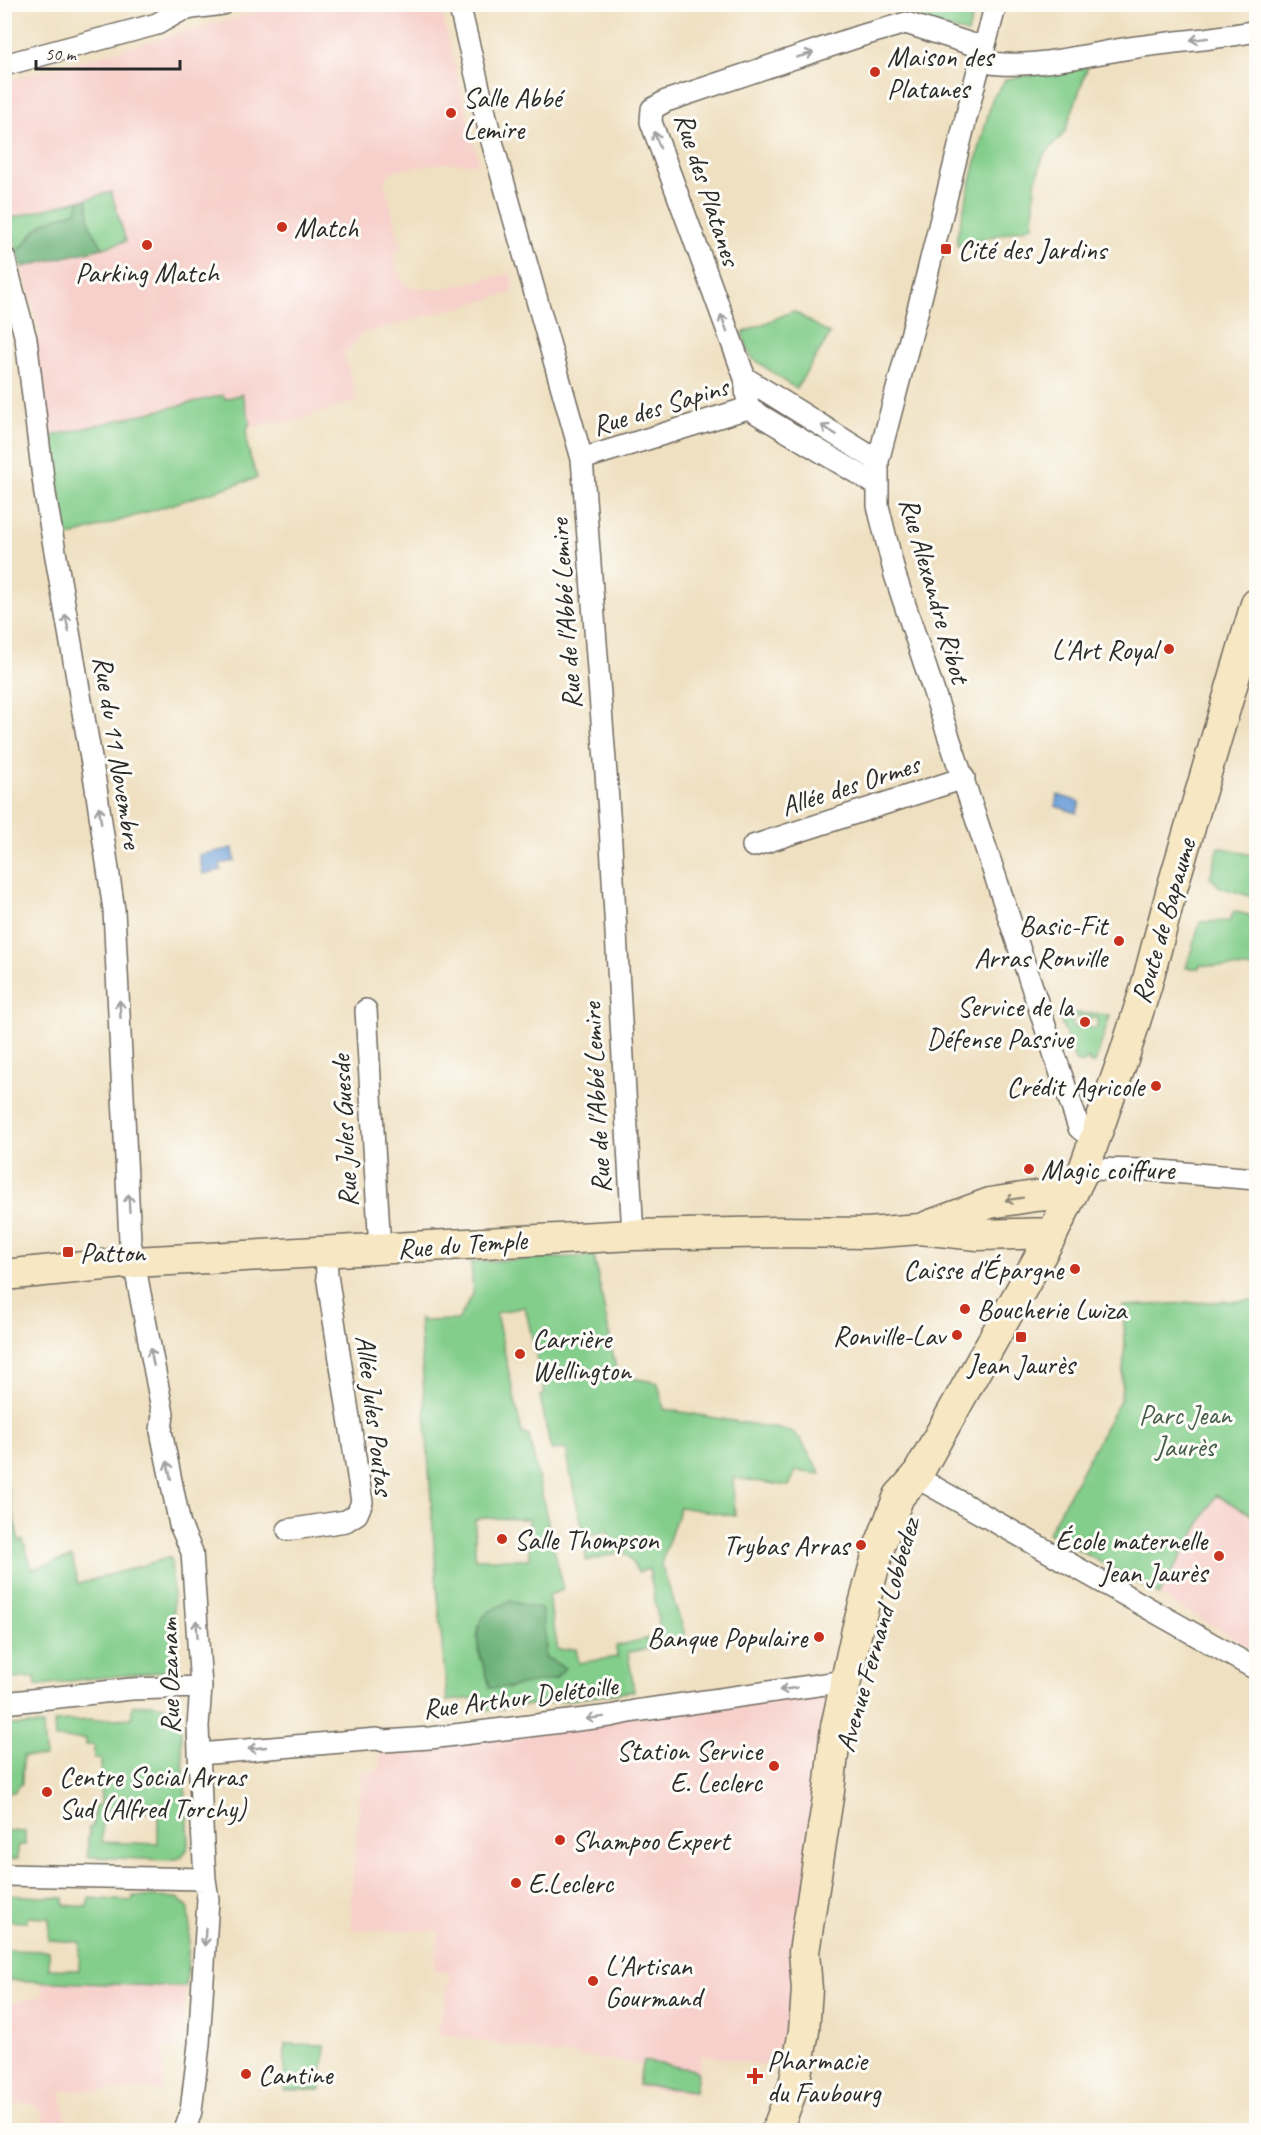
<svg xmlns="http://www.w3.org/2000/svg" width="1261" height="2135" font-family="Caveat,sans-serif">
<rect width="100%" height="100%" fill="#fdfcf7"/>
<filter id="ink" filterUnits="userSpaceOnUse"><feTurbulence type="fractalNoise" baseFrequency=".0167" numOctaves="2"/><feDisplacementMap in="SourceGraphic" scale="12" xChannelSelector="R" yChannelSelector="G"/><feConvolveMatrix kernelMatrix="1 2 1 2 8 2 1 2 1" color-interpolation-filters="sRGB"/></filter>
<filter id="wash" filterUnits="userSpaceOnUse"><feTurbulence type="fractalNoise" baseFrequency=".008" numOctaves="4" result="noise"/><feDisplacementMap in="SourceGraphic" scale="24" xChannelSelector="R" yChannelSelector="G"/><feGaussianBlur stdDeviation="1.35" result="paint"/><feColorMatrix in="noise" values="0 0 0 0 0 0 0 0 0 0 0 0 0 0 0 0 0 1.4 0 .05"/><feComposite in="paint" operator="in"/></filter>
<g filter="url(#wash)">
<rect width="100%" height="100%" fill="#efe0c1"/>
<path fill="#f7d0cb" d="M281 5H440L479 164 443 163 392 171 384 181 402 249 393 253 401 280 410 287 437 290 511 273 514 292 359 335 351 349 344 351 357 400 291 423 273 422 245 430 249 422 242 394 224 399 223 395 51 436 41 387 34 337 40 335 22 267 5 210 4 82Z
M1216 1494 1256 1517V1651L1159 1595Z
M835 1682 786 2069 702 2055 695 2094 664 2091 638 2088 641 2065 565 2054 560 2055 437 2033 451 1973 434 1970 439 1934 434 1931 351 1930 352 1903H350L362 1772 380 1770 379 1745Z
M41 1982 186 1987 181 2047 163 2046V2090L61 2091 68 2130H42L44 2116 33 2104H10L5 2073 4 2004 43 1996Z"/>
<path fill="#83ce8b" stroke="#577c5b" stroke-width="1.5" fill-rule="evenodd" d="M940 12 968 13 973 15 968 33 916 20Z
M1088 66 1065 132 1043 156 1035 184 1033 226 957 246V235L992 99 1006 79Z
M111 192 126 241 103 248 90 226 87 199Z
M80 200 76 211C63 216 46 219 36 230 29 237 25 245 17 252L7 219Z
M793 311 830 334 796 389 751 357 742 333Z
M242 394 250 422C241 438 252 461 257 478L67 537 51 436 223 395 225 399Z
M1219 847 1256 856V898L1220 887 1210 877Z
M1234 911 1256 917V969L1200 965 1199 968H1186L1200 922 1230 921Z
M1058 1012 1110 1015 1095 1063H1089V1059L1085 1060 1084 1063 1075 1061ZM1073 1017 1097 1018V1028L1072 1027Z
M594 1256 617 1375 658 1383 664 1409 791 1431 800 1439 821 1474 796 1471 789 1486 733 1478 735 1516 680 1507 661 1564 688 1643 628 1652 634 1691 494 1710 482 1709 476 1698 447 1701 436 1574 419 1318 424 1321 458 1320 473 1294 471 1262ZM525 1307 545 1394 540 1396 551 1450 566 1449 575 1497 585 1536 608 1531 611 1539 585 1544 586 1561 622 1552 629 1557 638 1572 649 1569 661 1635 616 1646 617 1657 579 1663 576 1649 558 1650 548 1595 563 1590 529 1436 522 1433 496 1313ZM483 1518 529 1519V1559H475V1520ZM479 1631 546 1640 545 1657 564 1668 555 1679 526 1682 508 1689 488 1677 478 1651Z
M1256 1300V1517L1216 1495 1159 1595 1048 1533 1121 1398 1125 1343 1123 1306Z
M5 1482H6L19 1541 23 1540 32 1569 72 1557 78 1584 171 1557 176 1660 170 1667 160 1672 85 1679 36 1686 35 1677 5 1680Z
M149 1704C164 1704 172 1708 180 1720L189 1838 187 1850 180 1858 170 1860 88 1857V1835H90L88 1829 93 1826 94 1806 101 1805C101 1796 101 1784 96 1777L101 1775V1759H94V1745H86V1739L55 1738 54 1722 132 1718V1706ZM103 1811 158 1812V1844L102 1842Z
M5 1725H43L45 1757 23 1756 22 1783 14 1792H5Z
M5 1831 25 1832V1845H18V1859L5 1860Z
M5 1895 64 1898V1905L87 1907 89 1898 132 1901 133 1896 178 1898 189 1909 190 1923 186 1987 5 1980V1950L49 1951V1969L79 1970 80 1942 48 1940 49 1918 27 1917V1922L5 1921Z
M285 2044 325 2045 321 2090H284Z
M643 2061 695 2070 698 2074 695 2091 638 2085Z"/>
<path fill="#6ab177" stroke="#4a6e51" stroke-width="1.5" d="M87 199 90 226 103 248 22 267 17 252C25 245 29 237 36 230 46 219 63 216 76 211L80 200Z
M510 1601 541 1609 546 1640 545 1657 565 1668 555 1679C533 1682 512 1689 490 1688 486 1667 467 1635 485 1615 491 1609 502 1605 510 1601Z"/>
<path fill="#6b9fd7" stroke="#4b6581" stroke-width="1.5" d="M1058 795 1080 802 1077 813 1055 806Z
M233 848 235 861 220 864 221 870 203 874 199 855Z"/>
</g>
<g filter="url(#ink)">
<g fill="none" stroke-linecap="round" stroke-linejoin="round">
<g stroke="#706a60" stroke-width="24">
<path id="street" d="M459 4 491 138 582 459 610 826 633 1235
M996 4 976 78 927 275 878 461V506L895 575 1079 1128 1094 1140
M980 61C1026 72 1090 53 1137 47 1177 41 1217 39 1256 31
M4 65 157 24 180 11 192 8 223 4
M4 257 26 339 45 494 95 781 114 910 130 1241 163 1414 161 1431 180 1525 192 1552 201 1687 198 1726 202 1826 205 1879 208 1899 199 2044 191 2111 185 2130
M745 378 878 461
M748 408 745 378 651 122 652 109 666 101 860 36 906 23 971 44 984 46
M582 459 748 408 877 485
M753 846 964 778
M366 1010 380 1249
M1084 1169 1149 1170 1256 1179
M916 1477 1256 1669
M288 1530 346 1521 357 1514 362 1502 327 1275 326 1252
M4 1703 131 1689 201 1687
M199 1754 377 1739 384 1741 430 1738 610 1716 635 1711 846 1681
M4 1875 205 1879"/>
</g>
<g stroke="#706a60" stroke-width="33">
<path id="secondary" d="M928 1226 990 1203 1035 1196 1072 1193
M4 1275 134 1262 633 1235 778 1232 867 1233 920 1229 978 1235 1053 1233
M777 2130 794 2085 804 2031 807 1989 804 1952 829 1791 836 1727 857 1630 880 1545 899 1496 916 1477 1053 1233 1084 1169 1125 1053 1146 987 1173 885 1256 604"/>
</g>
<use href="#street" stroke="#fff" stroke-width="21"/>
<use href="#secondary" stroke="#f7e8c3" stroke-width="30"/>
</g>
<defs><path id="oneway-shaft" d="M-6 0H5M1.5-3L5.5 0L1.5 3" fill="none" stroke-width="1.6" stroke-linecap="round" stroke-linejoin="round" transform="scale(1.5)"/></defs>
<g stroke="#a0a0a0">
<use href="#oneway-shaft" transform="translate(1199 39) rotate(173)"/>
<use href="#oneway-shaft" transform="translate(805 55) rotate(-17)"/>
<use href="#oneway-shaft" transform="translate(657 140) rotate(-110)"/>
<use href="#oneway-shaft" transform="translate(724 323) rotate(-110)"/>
<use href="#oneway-shaft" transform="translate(829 430) rotate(-148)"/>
<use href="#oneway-shaft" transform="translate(67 623) rotate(-101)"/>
<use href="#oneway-shaft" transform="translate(100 815) rotate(-98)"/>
<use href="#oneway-shaft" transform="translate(120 1009) rotate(-93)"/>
<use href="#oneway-shaft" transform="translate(129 1203) rotate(-93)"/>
<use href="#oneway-shaft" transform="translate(152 1357) rotate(-101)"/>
<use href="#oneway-shaft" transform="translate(169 1470) rotate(-102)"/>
<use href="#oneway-shaft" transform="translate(197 1629) rotate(-94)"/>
<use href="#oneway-shaft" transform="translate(788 1689) rotate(172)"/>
<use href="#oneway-shaft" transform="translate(595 1718) rotate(173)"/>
<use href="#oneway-shaft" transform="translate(257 1748) rotate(174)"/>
<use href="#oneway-shaft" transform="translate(205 1937) rotate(93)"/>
</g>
<use stroke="#918a77" href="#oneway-shaft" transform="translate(1014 1199) rotate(171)"/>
</g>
<g fill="#c8321e" stroke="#fdfcf7" stroke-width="2">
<circle cx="875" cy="72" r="6"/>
<circle cx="451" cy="113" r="6"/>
<circle cx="282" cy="227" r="6"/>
<circle cx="147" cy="245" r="6"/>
<rect x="940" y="243" width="12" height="12" rx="3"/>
<circle cx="1169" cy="649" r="6"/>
<circle cx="1119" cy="941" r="6"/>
<circle cx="1085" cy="1022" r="6"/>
<circle cx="1156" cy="1086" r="6"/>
<circle cx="1029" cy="1169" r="6"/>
<rect x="62" y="1246" width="12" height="12" rx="3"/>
<circle cx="1075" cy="1269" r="6"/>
<circle cx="965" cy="1309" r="6"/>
<circle cx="957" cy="1335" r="6"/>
<rect x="1015" y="1331" width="12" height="12" rx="3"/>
<circle cx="520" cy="1354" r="6"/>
<circle cx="502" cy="1539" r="6"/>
<circle cx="861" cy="1545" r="6"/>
<circle cx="1219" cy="1556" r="6"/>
<circle cx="819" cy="1637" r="6"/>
<circle cx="774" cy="1766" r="6"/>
<circle cx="47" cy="1792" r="6"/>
<circle cx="560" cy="1840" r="6"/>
<circle cx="516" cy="1883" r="6"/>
<circle cx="593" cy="1981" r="6"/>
<circle cx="246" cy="2074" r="6"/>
<path d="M752 2067h6v6h6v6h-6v6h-6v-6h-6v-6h6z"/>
</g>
<g text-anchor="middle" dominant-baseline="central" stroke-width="6" stroke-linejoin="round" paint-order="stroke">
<g font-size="28" fill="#2b2b2b" stroke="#fdfcf7" text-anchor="start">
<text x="887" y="56">Maison des<tspan x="887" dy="32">Platanes</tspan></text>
<text x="463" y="97">Salle Abbé<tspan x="463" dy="32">Lemire</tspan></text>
<text x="294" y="227">Match</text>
<text x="958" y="249">Cité des Jardins</text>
<text x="147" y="272" text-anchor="middle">Parking Match</text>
<text x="1157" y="649" text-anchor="end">L'Art Royal</text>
<text x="1107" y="925" text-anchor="end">Basic-Fit<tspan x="1107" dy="32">Arras Ronville</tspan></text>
<text x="1073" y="1006" text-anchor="end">Service de la<tspan x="1073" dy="32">Défense Passive</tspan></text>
<text x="1144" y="1086" text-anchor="end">Crédit Agricole</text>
<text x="1041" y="1169">Magic coiffure</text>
<text x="80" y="1252">Patton</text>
<text x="1063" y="1269" text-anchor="end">Caisse d'Épargne</text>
<text x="977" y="1309">Boucherie Lwiza</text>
<text x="945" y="1335" text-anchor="end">Ronville-Lav</text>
<text x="532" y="1338">Carrière<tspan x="532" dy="32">Wellington</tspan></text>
<text x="1021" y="1364" text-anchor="middle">Jean Jaurès</text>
<text x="514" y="1539">Salle Thompson</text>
<text x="1207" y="1540" text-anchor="end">École maternelle<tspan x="1207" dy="32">Jean Jaurès</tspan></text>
<text x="849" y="1545" text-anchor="end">Trybas Arras</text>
<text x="807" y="1637" text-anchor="end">Banque Populaire</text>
<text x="762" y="1750" text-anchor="end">Station Service<tspan x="762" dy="32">E. Leclerc</tspan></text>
<text x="59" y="1776">Centre Social Arras<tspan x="59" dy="32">Sud (Alfred Torchy)</tspan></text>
<text x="572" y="1840">Shampoo Expert</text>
<text x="528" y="1883">E.Leclerc</text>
<text x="605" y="1965">L'Artisan<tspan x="605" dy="32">Gourmand</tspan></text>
<text x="767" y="2060">Pharmacie<tspan x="767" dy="32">du Faubourg</tspan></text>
<text x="258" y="2074">Cantine</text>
</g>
<g font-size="28" fill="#2b2b2b" stroke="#fdfcf7">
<text transform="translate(708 189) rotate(72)">Rue des Platanes</text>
<text transform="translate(660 406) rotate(-17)">Rue des Sapins</text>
<text transform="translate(935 590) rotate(74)">Rue Alexandre Ribot</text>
<text transform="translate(565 614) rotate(-94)">Rue de l'Abbé Lemire</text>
<text transform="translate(118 752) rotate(81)">Rue du 11 Novembre</text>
<text transform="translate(850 785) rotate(-18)">Allée des Ormes</text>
<text transform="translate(1163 921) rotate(-74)">Route de Bapaume</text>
<text transform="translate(596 1098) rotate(-93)">Rue de l'Abbé Lemire</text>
<text transform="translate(344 1131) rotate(-93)">Rue Jules Guesde</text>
<text transform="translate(462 1244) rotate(-4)">Rue du Temple</text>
<text transform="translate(375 1415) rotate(83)">Allée Jules Poutas</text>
<text transform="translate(877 1635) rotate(-74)">Avenue Fernand Lobbedez</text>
<text transform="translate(169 1676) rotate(-91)">Rue Ozanam</text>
<text transform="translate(520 1697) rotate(-7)">Rue Arthur Delétoille</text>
</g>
<g font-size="28" fill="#455c48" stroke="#fdfcf7">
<text x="1185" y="1414">Parc Jean<tspan x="1185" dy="32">Jaurès</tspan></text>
</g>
</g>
<rect width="1261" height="2135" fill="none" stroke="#fdfcf7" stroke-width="24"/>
<path d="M36 60v9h144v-9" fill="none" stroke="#2b2b2b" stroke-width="3"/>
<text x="45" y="60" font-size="18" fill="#2b2b2b" stroke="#fdfcf7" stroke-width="4.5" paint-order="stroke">50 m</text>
</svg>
